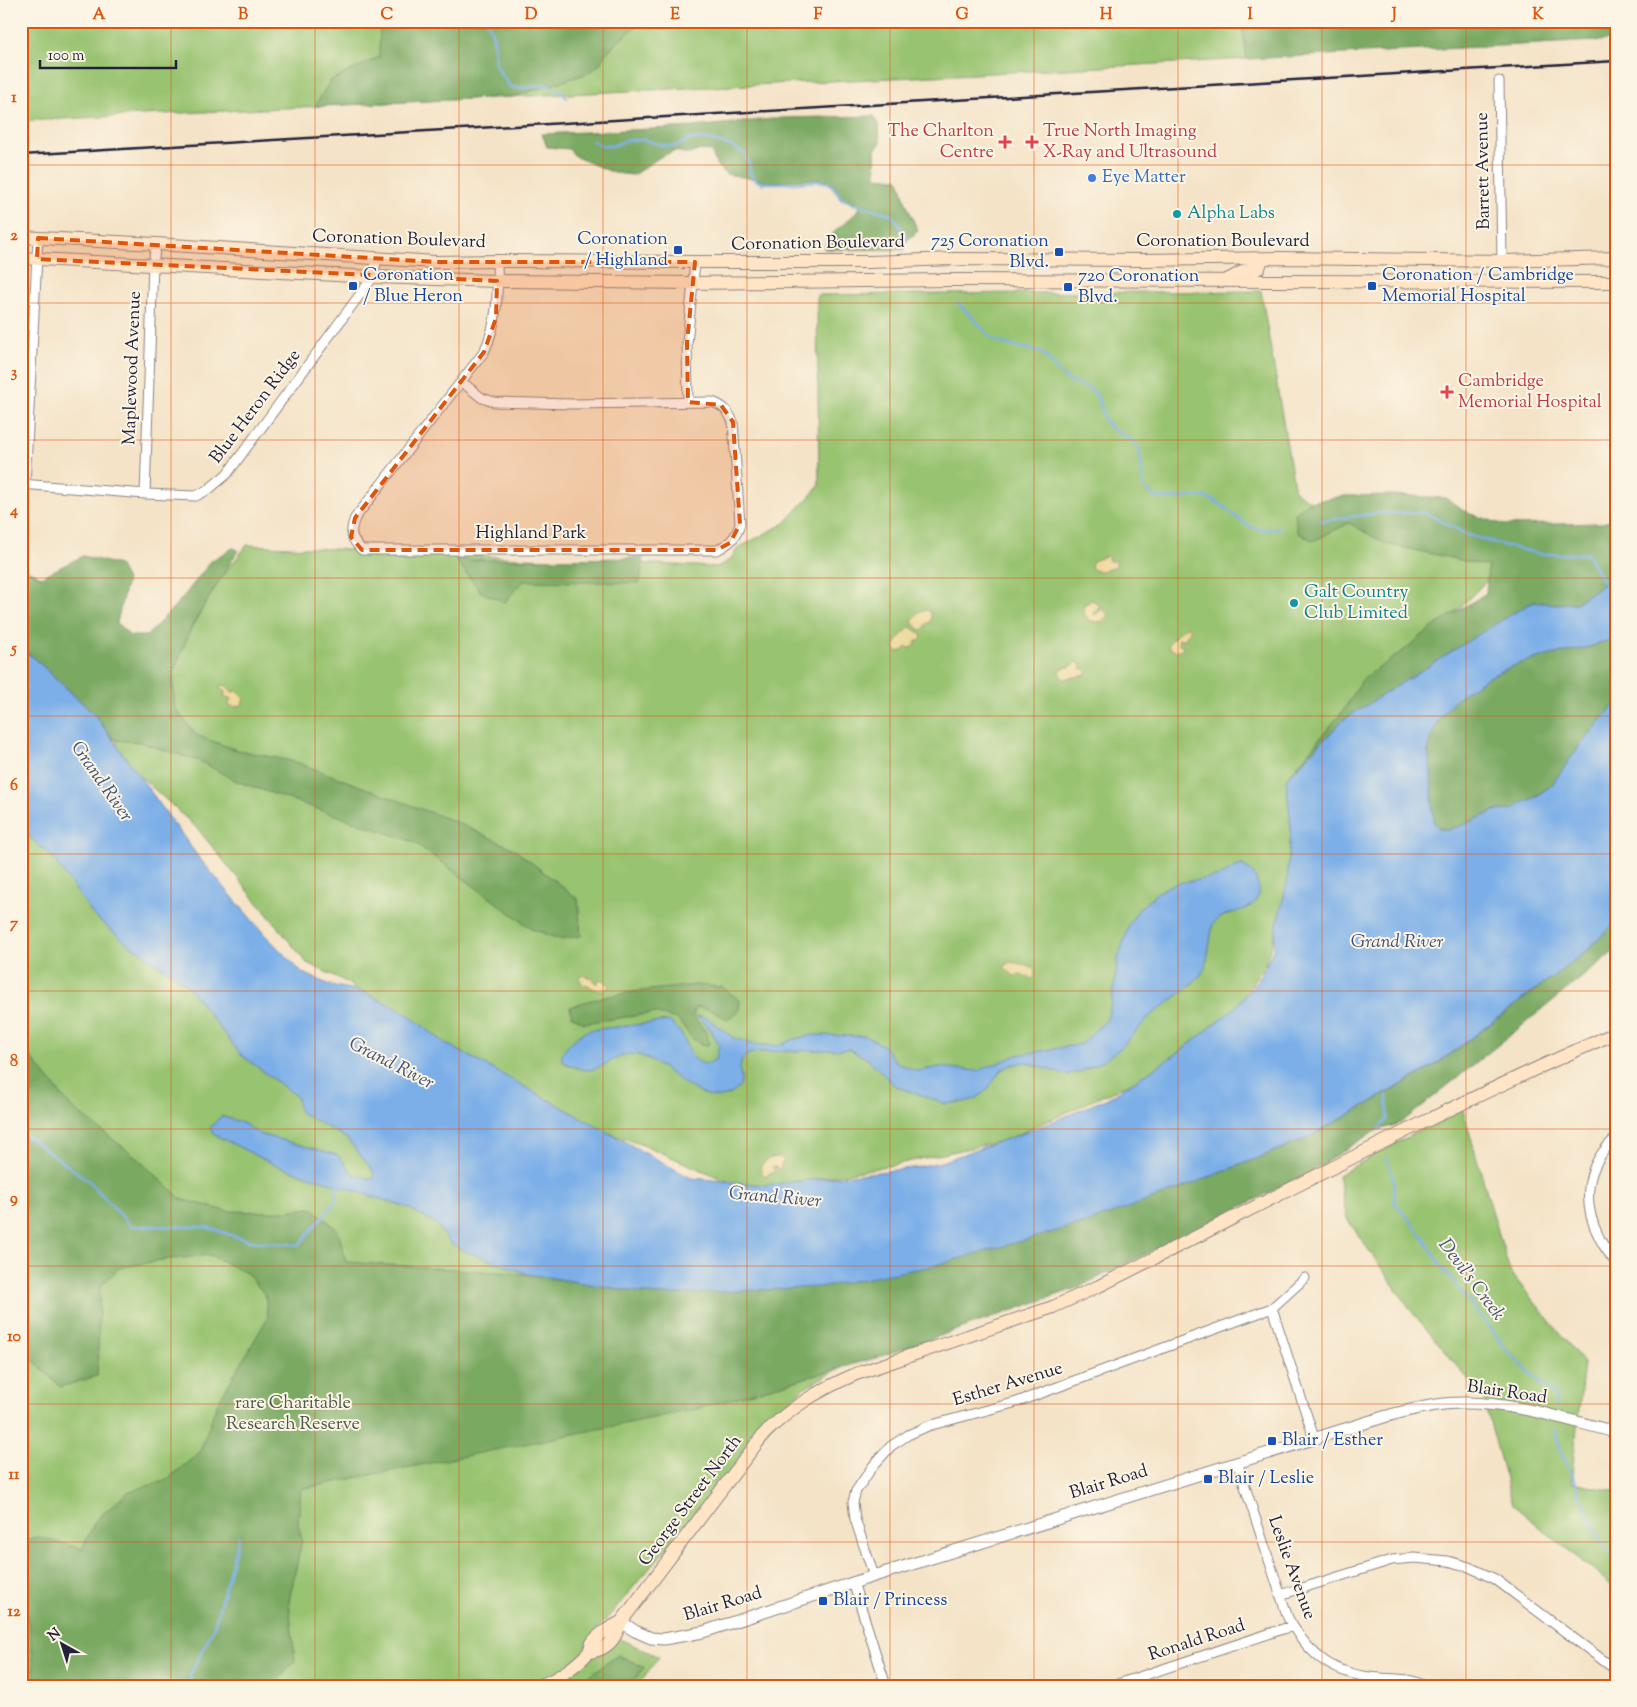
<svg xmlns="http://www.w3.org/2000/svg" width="1637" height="1707" font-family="'Sorts Mill Goudy',serif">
<rect width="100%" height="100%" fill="#fcf5e5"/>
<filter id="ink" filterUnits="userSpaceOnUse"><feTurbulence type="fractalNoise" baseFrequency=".02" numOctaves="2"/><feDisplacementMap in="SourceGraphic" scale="10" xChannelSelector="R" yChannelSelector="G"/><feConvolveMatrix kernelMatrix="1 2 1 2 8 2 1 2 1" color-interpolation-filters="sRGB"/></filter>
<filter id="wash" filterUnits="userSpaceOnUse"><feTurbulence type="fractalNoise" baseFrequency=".0096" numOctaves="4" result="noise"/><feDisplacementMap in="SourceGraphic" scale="20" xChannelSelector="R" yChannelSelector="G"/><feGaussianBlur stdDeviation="1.12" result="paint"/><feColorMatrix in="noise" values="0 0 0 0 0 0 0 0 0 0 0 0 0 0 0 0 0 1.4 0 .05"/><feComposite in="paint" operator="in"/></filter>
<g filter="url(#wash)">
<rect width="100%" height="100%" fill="#f4e3c7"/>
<path fill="#98c36f" stroke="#5d7255" d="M21 21H1242L1247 59 974 74 21 121Z
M1261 291 1295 492 1349 523 1500 567 1432 636 1296 872 1265 964 1236 1007 1173 1064 1006 1140 893 1165 750 1191 648 1147 483 1089 346 982 307 963 197 828 120 758 111 716 247 545 718 567 731 559 738 548 785 523 819 486 817 295Z
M21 829 53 858 78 892 162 967 186 984 200 1001 816 1375 843 1367 803 1388 598 1629 659 1657 637 1686H21Z
M1462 1107 1510 1272 1584 1363 1571 1483 1616 1491V1589L1513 1505 1483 1397 1413 1313 1347 1219 1338 1175Z"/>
<path fill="#7aa962" stroke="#4e664e" d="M380 21H641L605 54 600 64 586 74 512 97 315 106 330 81 379 57Z
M1242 21H1616V40L1247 59Z
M874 116 879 125 880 144 875 150 876 177 899 179 906 203 918 231 905 242V250L824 249C832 225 850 225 859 207L855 202 840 199 834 185 821 179 769 182 726 174 717 166 711 151 700 150 690 154 674 151 660 157 633 175 614 173 576 157 569 149 547 147 542 134 693 127 782 118Z
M1393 495 1445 498 1470 514 1505 525 1603 523 1616 518V575L1576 603 1555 604 1534 601 1343 720 1286 779 1343 711 1362 680 1408 647 1430 629 1486 593 1488 566 1386 544 1349 523 1313 541 1297 532 1295 513 1309 502 1343 496Z
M233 548 238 550 192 626 173 674 175 708 196 735 234 749 296 762 456 822 514 849 578 899 581 936 559 939 532 929 414 842 236 781 202 762 139 742 114 740 94 714 33 657 21 649V564L24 568 41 577 83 556 119 565 127 580 117 623 130 636H147L184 596 212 560Z
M643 558 640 583 523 581 505 602 481 592 456 560Z
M1616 637V703L1578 748 1551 786 1513 810 1495 811 1463 825 1448 830 1440 829 1434 823C1432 806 1432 788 1431 770 1430 764 1428 758 1428 751 1434 701 1488 673 1531 660 1561 651 1587 651 1616 637Z
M1616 922V950L1401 1123 1373 1132 1309 1173 1077 1288 879 1357 693 1410 301 1489 298 1524 302 1540 289 1601 295 1661 273 1686H36L29 1624 21 1601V1540L39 1537 82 1549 95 1521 129 1491 165 1481 200 1452 216 1406 268 1317 265 1295 248 1274 210 1255 162 1260 119 1268 100 1287 97 1376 60 1387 21 1348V1045L72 1108 135 1156 181 1199 227 1211 272 1212 312 1208 338 1230 346 1262 527 1274 656 1295 1174 1191 1306 1139 1435 1066 1584 953Z
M695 985 723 987 740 1001 739 1011 727 1019 710 1010 696 1007 693 1016 707 1033 709 1044 705 1046 693 1039 677 1019 654 1013 584 1023 572 1016 570 1007C609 992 654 990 695 985Z
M618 1655 644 1667 630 1686H574Z"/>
<path fill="#eeda9e" stroke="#887e6c" d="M1106 556 1108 557 1109 561H1116V567L1101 571 1093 570 1091 565 1093 561Z
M1092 600 1100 605 1094 612V615L1103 609 1107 613V617L1101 622 1090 621 1084 614V605Z
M927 610 931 613V621L925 625 926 627 922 631 913 623 912 621 919 612Z
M910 627 920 633 922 638 919 641H916L915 645 911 648 906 647 903 651 897 652 894 647 898 639Z
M1187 627 1190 628V631L1186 634V639H1179L1178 641 1179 644 1183 645V649L1176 651 1169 648 1168 644C1175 638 1178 630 1187 627Z
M1077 662 1080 664 1081 669 1087 670 1088 672 1086 675 1064 679 1061 677 1059 672 1061 669 1071 666Z
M222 685 227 686 233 693 236 690 244 698 242 705 235 707 229 705V702L232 699 224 696 226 692 220 689Z
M1010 962 1027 965 1035 970V976L1032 979 1021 974 1014 976 1005 968V965Z
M582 975 592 978 597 984 599 980H604L609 985 608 988C601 993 593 989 588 985H583L579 978Z
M779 1157 784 1160 781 1165 780 1170 774 1166 772 1168 775 1170V1172L769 1173 768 1176 763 1175 760 1168C763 1160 771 1157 779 1157Z"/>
<path fill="#7bafe8" stroke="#4e6892" d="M1616 575V637C1587 651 1561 651 1531 660 1488 673 1434 701 1428 751 1428 758 1430 764 1431 770 1432 788 1432 806 1434 823L1440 829 1448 830 1463 825 1495 811 1513 810 1521 803 1531 800 1551 786 1578 748 1616 703V922L1584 953 1434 1066 1306 1139 1174 1191 1089 1222 933 1266 820 1287 656 1295 528 1274 467 1252 450 1243 435 1223 408 1208 275 1165 213 1134 210 1128 221 1116 243 1123 259 1134 338 1155 354 1175 374 1179 373 1171 346 1138 300 1112 296 1096 241 1055 186 984 127 943 94 916 53 858 21 829V734H23L21 731V649L33 657 94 714 199 858 264 934 303 973 330 985 364 992 406 1013 445 1043 691 1178 765 1185 913 1168 941 1162 1038 1128 1108 1098 1178 1053 1236 1007 1260 977 1273 950 1276 928 1287 883 1291 828 1286 779 1343 720 1484 631 1534 601 1555 604 1576 603Z
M1242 865C1252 870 1255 874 1258 885 1263 917 1227 906 1213 924L1206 965 1201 975 1185 990 1149 1017 1122 1047 1101 1062 1080 1072 1065 1075 1026 1062 1011 1065 1001 1070 988 1089 977 1098 969 1101 946 1104 895 1086 869 1060 849 1049 770 1052C756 1051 740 1052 740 1070 740 1074 742 1079 741 1082 740 1091 728 1096 721 1097 696 1101 663 1062 639 1055 620 1050 605 1069 588 1070 580 1070 570 1065 563 1062L561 1055C570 1043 576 1035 590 1030L669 1021C673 1025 678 1029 681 1034 690 1047 687 1060 706 1064L716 1059 719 1045 708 1026 696 1016 707 1018 735 1039 742 1040 752 1044 777 1046 794 1039 813 1035 866 1036 884 1046 897 1063 917 1071 939 1067 978 1071 1017 1055 1082 1044 1096 1029 1107 1020 1112 999 1118 958 1129 924 1139 909 1158 892 1167 887 1178 883 1220 876 1235 867Z"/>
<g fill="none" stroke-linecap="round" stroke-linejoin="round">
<path stroke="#7bafe8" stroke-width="2.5" d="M487 21 493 35 496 66 510 87C534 92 547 74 567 98
M593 141 601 146H612L628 140H645L665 146H676L691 139 710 140 731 146 744 153 749 163 750 173 753 178 761 183H798L818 181 829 183 842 198 854 204 890 214 897 221 907 238
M958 303C965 310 972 317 979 324 984 330 988 336 995 340 1010 349 1032 345 1045 356 1054 364 1059 375 1069 381 1076 386 1086 385 1093 391 1103 400 1100 416 1108 425 1118 435 1134 436 1139 451 1144 466 1137 483 1151 494 1166 505 1189 493 1207 498 1237 507 1241 538 1280 528
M1321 521 1379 513H1426L1468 535 1503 545 1540 554H1588L1605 585
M1378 1130 1388 1118 1387 1095
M21 1132 89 1181 131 1226 206 1227 250 1241 299 1245 335 1202 338 1185
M1386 1158 1393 1178 1395 1203 1421 1234 1440 1264 1510 1354 1554 1395 1557 1405
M1555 1431 1562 1454 1603 1546 1616 1557
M190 1686V1675L214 1627 239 1537"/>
</g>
</g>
<g filter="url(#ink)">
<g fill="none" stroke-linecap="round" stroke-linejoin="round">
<g stroke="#8b8281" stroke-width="11">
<path id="minor" d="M1499 81 1502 261
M462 382 482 398 494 402 573 404 712 402C724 406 728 411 733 422L740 524C736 538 730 543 717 550H362C351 539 349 533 355 518L484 352C498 323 498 293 497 261
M688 402 687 343 695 262
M21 484 145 494 196 496 209 489 227 474 373 277 377 258
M25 484 38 238
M145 494 153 264 156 244
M1616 1138C1586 1164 1581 1202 1599 1237 1603 1246 1610 1255 1616 1263
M1272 1308 1314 1438
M1237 1462 1288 1618C1310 1657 1334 1675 1380 1678 1396 1679 1410 1678 1425 1686
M874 1576 855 1519 853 1502 856 1491 873 1466 891 1446 908 1435 928 1426 1017 1402 1272 1308 1305 1278
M853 1582 886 1686
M1280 1595 1392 1560 1414 1558 1448 1561 1469 1567 1495 1579 1616 1670
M1112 1686 1292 1626"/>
</g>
<g stroke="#8b8281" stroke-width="13">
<path id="tertiary" d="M621 1622 635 1631 651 1638 664 1639 703 1632 874 1576 1387 1416C1412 1409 1437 1403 1462 1403 1514 1402 1566 1420 1616 1432"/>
</g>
<g stroke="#8b8281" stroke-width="14">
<path id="secondary" d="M21 237 156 244 436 262 497 261 691 262H869L953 259 1144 260 1282 258 1502 261 1616 258
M21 258 373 277 498 281 694 283 950 280 1616 282
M1227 280 1244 271 1255 270 1259 268 1262 259
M590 1652C609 1649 615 1639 621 1622L763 1435C792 1406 819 1390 856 1374L1053 1307 1099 1286C1271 1200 1440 1109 1616 1033
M538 1686C556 1680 575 1667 588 1653 591 1650 590 1646 592 1643 599 1633 611 1627 621 1622"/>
</g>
<use href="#minor" stroke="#fff" stroke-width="9"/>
<use href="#tertiary" stroke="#fff" stroke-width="11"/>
<use href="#secondary" stroke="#ffe4c6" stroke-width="12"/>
<path stroke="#22223b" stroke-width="2.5" d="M21 155 1616 61"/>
</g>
</g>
<path fill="#de560e" fill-opacity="0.2" stroke="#de560e" stroke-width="4" stroke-dasharray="10 6" stroke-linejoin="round" d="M38 238 436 262H695L687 343 688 402 721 405 733 422 740 524 730 543 717 550H362L351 537 355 518 484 352 496 318 497 281 37 259Z"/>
<path fill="none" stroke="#de560e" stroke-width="1" stroke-opacity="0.55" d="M171 21V1686M315 21V1686M459 21V1686M603 21V1686M747 21V1686M890 21V1686M1034 21V1686M1178 21V1686M1322 21V1686M1466 21V1686M21 165H1616M21 303H1616M21 440H1616M21 578H1616M21 716H1616M21 854H1616M21 991H1616M21 1129H1616M21 1266H1616M21 1404H1616M21 1542H1616"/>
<g fill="#e0444e" stroke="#fcf5e5" stroke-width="2">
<path d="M1002.5 134.5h5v5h5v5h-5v5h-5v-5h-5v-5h5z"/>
<path d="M1029.5 134.5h5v5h5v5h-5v5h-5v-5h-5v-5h5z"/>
<path d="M1444.5 384.5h5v5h5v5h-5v5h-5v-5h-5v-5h5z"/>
</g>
<circle fill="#3f7fe0" stroke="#fcf5e5" stroke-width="2" cx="1092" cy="178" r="5"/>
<g fill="#0f9aa8" stroke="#fcf5e5" stroke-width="2">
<circle cx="1177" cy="214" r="5"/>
<circle cx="1294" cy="603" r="5"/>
</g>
<g fill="#1a4fb4" stroke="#fcf5e5" stroke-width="2">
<rect x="673" y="245" width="10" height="10" rx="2.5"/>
<rect x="1054" y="247" width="10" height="10" rx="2.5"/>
<rect x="348" y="281" width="10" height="10" rx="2.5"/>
<rect x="1367" y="281" width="10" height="10" rx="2.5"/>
<rect x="1063" y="282" width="10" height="10" rx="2.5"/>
<rect x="1267" y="1436" width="10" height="10" rx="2.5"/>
<rect x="1203" y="1474" width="10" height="10" rx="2.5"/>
<rect x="818" y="1596" width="10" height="10" rx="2.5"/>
</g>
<g text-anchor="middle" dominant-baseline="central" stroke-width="4" stroke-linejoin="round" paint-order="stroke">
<g font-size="18" fill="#be3a42" stroke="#fcf5e5" text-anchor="start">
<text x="994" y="132" text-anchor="end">The Charlton<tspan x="994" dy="21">Centre</tspan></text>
<text x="1043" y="132">True North Imaging<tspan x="1043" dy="21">X-Ray and Ultrasound</tspan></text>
<text x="1458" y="382">Cambridge<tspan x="1458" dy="21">Memorial Hospital</tspan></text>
</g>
<g font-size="18" fill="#22223b" stroke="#fcf5e5">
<text transform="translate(1484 171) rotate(-91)">Barrett Avenue</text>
<text transform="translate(399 240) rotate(2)">Coronation Boulevard</text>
<text x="1223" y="242">Coronation Boulevard</text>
<text transform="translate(818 244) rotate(-1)">Coronation Boulevard</text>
<text transform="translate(133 368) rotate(-88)">Maplewood Avenue</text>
<text transform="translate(256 407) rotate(-53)">Blue Heron Ridge</text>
<text x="531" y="534">Highland Park</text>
<text transform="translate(1008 1385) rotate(-17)">Esther Avenue</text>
<text transform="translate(1507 1393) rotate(8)">Blair Road</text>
<text transform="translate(1109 1483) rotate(-17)">Blair Road</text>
<text transform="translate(691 1501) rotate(-53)">George Street North</text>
<text transform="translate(1291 1568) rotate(70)">Leslie Avenue</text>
<text transform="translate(723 1605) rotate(-17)">Blair Road</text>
<text transform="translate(1197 1641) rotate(-18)">Ronald Road</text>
</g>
<g font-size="18" fill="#366cbe" stroke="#fcf5e5" text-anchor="start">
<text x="1102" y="178">Eye Matter</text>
</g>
<g font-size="18" fill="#0d838f" stroke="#fcf5e5" text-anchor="start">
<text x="1187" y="214">Alpha Labs</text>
<text x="1304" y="593">Galt Country<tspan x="1304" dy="21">Club Limited</tspan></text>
</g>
<g font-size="18" fill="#164399" stroke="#fcf5e5" text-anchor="start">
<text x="668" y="240" text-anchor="end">Coronation<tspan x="668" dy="21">/ Highland</tspan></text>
<text x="1049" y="242" text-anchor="end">725 Coronation<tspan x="1049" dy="21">Blvd.</tspan></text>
<text x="363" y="276">Coronation<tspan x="363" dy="21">/ Blue Heron</tspan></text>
<text x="1382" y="276">Coronation / Cambridge<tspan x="1382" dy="21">Memorial Hospital</tspan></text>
<text x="1078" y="277">720 Coronation<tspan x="1078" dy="21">Blvd.</tspan></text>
<text x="1282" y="1441">Blair / Esther</text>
<text x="1218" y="1479">Blair / Leslie</text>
<text x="833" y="1601">Blair / Princess</text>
</g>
<g font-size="18" fill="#4b5a4d" stroke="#fcf5e5">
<text x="293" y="1404">rare Charitable<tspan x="293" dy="21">Research Reserve</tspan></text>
</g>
<g font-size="19" font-style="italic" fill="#415378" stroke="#fcf5e5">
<text transform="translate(101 782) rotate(55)">Grand River</text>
<text x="1397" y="942">Grand River</text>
<text transform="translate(391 1064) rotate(27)">Grand River</text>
<text transform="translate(775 1198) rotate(5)">Grand River</text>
<text transform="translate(1471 1280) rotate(53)">Devil's Creek</text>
</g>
</g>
<rect width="1637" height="1707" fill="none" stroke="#fcf5e5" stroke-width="55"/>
<g transform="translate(62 1644) rotate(321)" stroke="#fcf5e5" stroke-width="4" paint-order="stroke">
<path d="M0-4L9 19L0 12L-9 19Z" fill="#22223b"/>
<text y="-8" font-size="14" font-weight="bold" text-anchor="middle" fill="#22223b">N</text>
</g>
<path d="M40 60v8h136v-8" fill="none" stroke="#22223b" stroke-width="2.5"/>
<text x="48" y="60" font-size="15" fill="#22223b" stroke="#fcf5e5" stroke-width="4" paint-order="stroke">100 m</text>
<rect x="28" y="28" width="1582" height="1652" fill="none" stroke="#de560e" stroke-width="2"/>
<g font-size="16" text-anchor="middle" font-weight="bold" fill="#de560e">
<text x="99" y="19">A</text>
<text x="243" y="19">B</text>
<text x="387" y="19">C</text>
<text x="531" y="19">D</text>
<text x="675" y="19">E</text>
<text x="818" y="19">F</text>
<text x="962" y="19">G</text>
<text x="1106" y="19">H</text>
<text x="1250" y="19">I</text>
<text x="1394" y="19">J</text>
<text x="1538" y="19">K</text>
<text x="14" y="102">1</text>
<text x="14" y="240">2</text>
<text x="14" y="377">3</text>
<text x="14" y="515">4</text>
<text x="14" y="653">5</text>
<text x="14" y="790">6</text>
<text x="14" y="928">7</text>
<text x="14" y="1066">8</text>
<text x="14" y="1203">9</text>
<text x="14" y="1341">10</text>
<text x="14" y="1479">11</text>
<text x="14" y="1616">12</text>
</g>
</svg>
